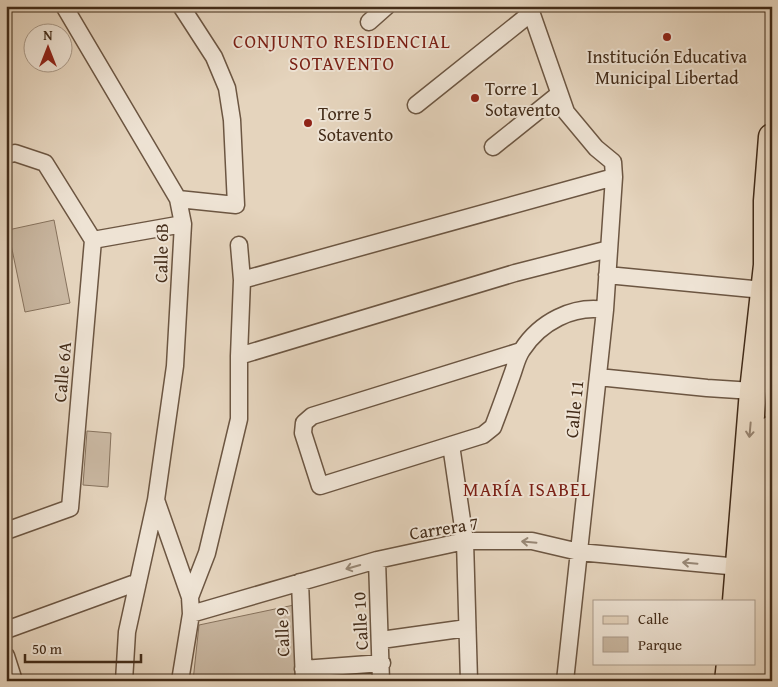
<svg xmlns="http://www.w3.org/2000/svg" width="778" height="687" font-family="'Gentium Book Plus',serif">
<rect width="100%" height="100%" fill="#e5d4bd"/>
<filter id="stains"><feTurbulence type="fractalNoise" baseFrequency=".004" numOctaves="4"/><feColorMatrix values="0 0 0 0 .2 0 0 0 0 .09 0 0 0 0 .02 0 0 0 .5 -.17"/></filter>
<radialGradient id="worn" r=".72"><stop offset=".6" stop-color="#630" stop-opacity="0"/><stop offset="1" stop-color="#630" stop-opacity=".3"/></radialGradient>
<path fill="#c9b7a1" stroke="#86725d" d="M54 220 70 303 25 312 8 230Z
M87 431 111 433 108 487 83 485Z
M294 605 295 681H193L199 625Z"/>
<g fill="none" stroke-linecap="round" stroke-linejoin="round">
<g stroke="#6c5642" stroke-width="19">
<path id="street" d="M64 6 178 199 183 224 175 366 156 500 127 632 124 681
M529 6 566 112 596 148 613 162 614 177 605 310 565 681
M369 22 387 6
M416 105 531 13
M493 147 559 94
M6 155 15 153 45 163 93 240
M178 199 236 205 232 120 227 88 214 57 181 6
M93 240 183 224
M607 275 763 290
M242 280 614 177
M521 351 312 416 304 423 303 433 320 486 483 435 493 427C500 409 506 392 512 375 515 367 517 357 522 350 540 322 573 305 605 310
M239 356 515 273 609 249
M598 377 707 388 753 391
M451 445 465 541 469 681
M156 500 190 597 191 614 180 681
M6 531 70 508 93 240
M377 560 381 681
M300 582 304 681
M190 597 207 553 239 419V356L242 280 239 245
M191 614 377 560 465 541H532L579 552 739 567
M6 630 138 582
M381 640 467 628
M6 656 14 681
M303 669 382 663"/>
</g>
<g stroke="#432c19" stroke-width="29">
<path id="primary" d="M736 601 753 391 767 265V201L772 137
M754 654 772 429
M728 681 730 663
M752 681 754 663"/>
</g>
<use href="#street" stroke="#eee3d4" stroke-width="16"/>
<use href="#primary" stroke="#e5d4bd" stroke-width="26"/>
</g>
<defs><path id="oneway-shaft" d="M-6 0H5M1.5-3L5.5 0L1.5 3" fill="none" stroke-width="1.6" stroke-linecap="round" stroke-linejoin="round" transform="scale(1.25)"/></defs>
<use stroke="#94806b" href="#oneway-shaft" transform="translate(750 430) rotate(95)"/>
<g stroke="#988876">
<use href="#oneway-shaft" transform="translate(529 542) rotate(-175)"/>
<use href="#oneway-shaft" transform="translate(690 563) rotate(-175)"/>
<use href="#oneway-shaft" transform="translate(353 567) rotate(164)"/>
</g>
<g fill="#8f2418" stroke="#eee3d4" stroke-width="2">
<circle cx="667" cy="37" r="5"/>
<circle cx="475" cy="98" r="5"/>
<circle cx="308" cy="123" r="5"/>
</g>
<g text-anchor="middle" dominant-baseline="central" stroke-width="4" stroke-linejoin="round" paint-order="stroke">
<g font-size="18" fill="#432c19" stroke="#eee3d4" text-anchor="start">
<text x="667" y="56" text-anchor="middle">Institución Educativa<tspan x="667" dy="21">Municipal Libertad</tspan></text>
<text x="485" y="88">Torre 1<tspan x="485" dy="21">Sotavento</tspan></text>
<text x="318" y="113">Torre 5<tspan x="318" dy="21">Sotavento</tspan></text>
</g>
<g font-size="18" fill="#432c19" stroke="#eee3d4">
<text transform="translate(161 253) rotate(-89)">Calle 6B</text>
<text transform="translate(62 372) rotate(-85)">Calle 6A</text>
<text transform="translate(574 409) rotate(-84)">Calle 11</text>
<text transform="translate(444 528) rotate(-9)">Carrera 7</text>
<text transform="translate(360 621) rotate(-93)">Calle 10</text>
<text transform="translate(282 632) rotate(-92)">Calle 9</text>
</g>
<g font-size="19" letter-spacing="1" fill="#7a1f14" stroke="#eee3d4">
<text x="342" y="41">CONJUNTO RESIDENCIAL<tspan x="342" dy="22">SOTAVENTO</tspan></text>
<text x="527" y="489">MARÍA ISABEL</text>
</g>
</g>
<rect width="778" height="687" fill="none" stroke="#e5d4bd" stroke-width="25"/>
<rect x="8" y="8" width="763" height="672" fill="none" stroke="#432c19" stroke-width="2.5"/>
<rect x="12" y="12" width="753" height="662" fill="none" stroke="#432c19"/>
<rect x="593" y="600" width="162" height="65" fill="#eee3d4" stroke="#aa9a89"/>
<rect x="603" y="616" width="25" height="8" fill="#e5d4bd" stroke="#aa9a89"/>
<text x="638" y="624" font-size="15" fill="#432c19">Calle</text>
<rect x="603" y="637" width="25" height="15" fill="#c9b7a1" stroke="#aa9a89"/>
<text x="638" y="650" font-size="15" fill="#432c19">Parque</text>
<g transform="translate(48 48)"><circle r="24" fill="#eee3d4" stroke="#aa9a89"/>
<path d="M0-4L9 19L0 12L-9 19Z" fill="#8f2418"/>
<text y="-8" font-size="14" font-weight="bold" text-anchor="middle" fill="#432c19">N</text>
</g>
<path d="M25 654v8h116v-8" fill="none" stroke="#432c19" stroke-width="2.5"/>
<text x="32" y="654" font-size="15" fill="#432c19" stroke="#eee3d4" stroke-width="4" paint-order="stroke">50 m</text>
<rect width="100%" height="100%" filter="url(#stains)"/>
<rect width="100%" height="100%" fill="url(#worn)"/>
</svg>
